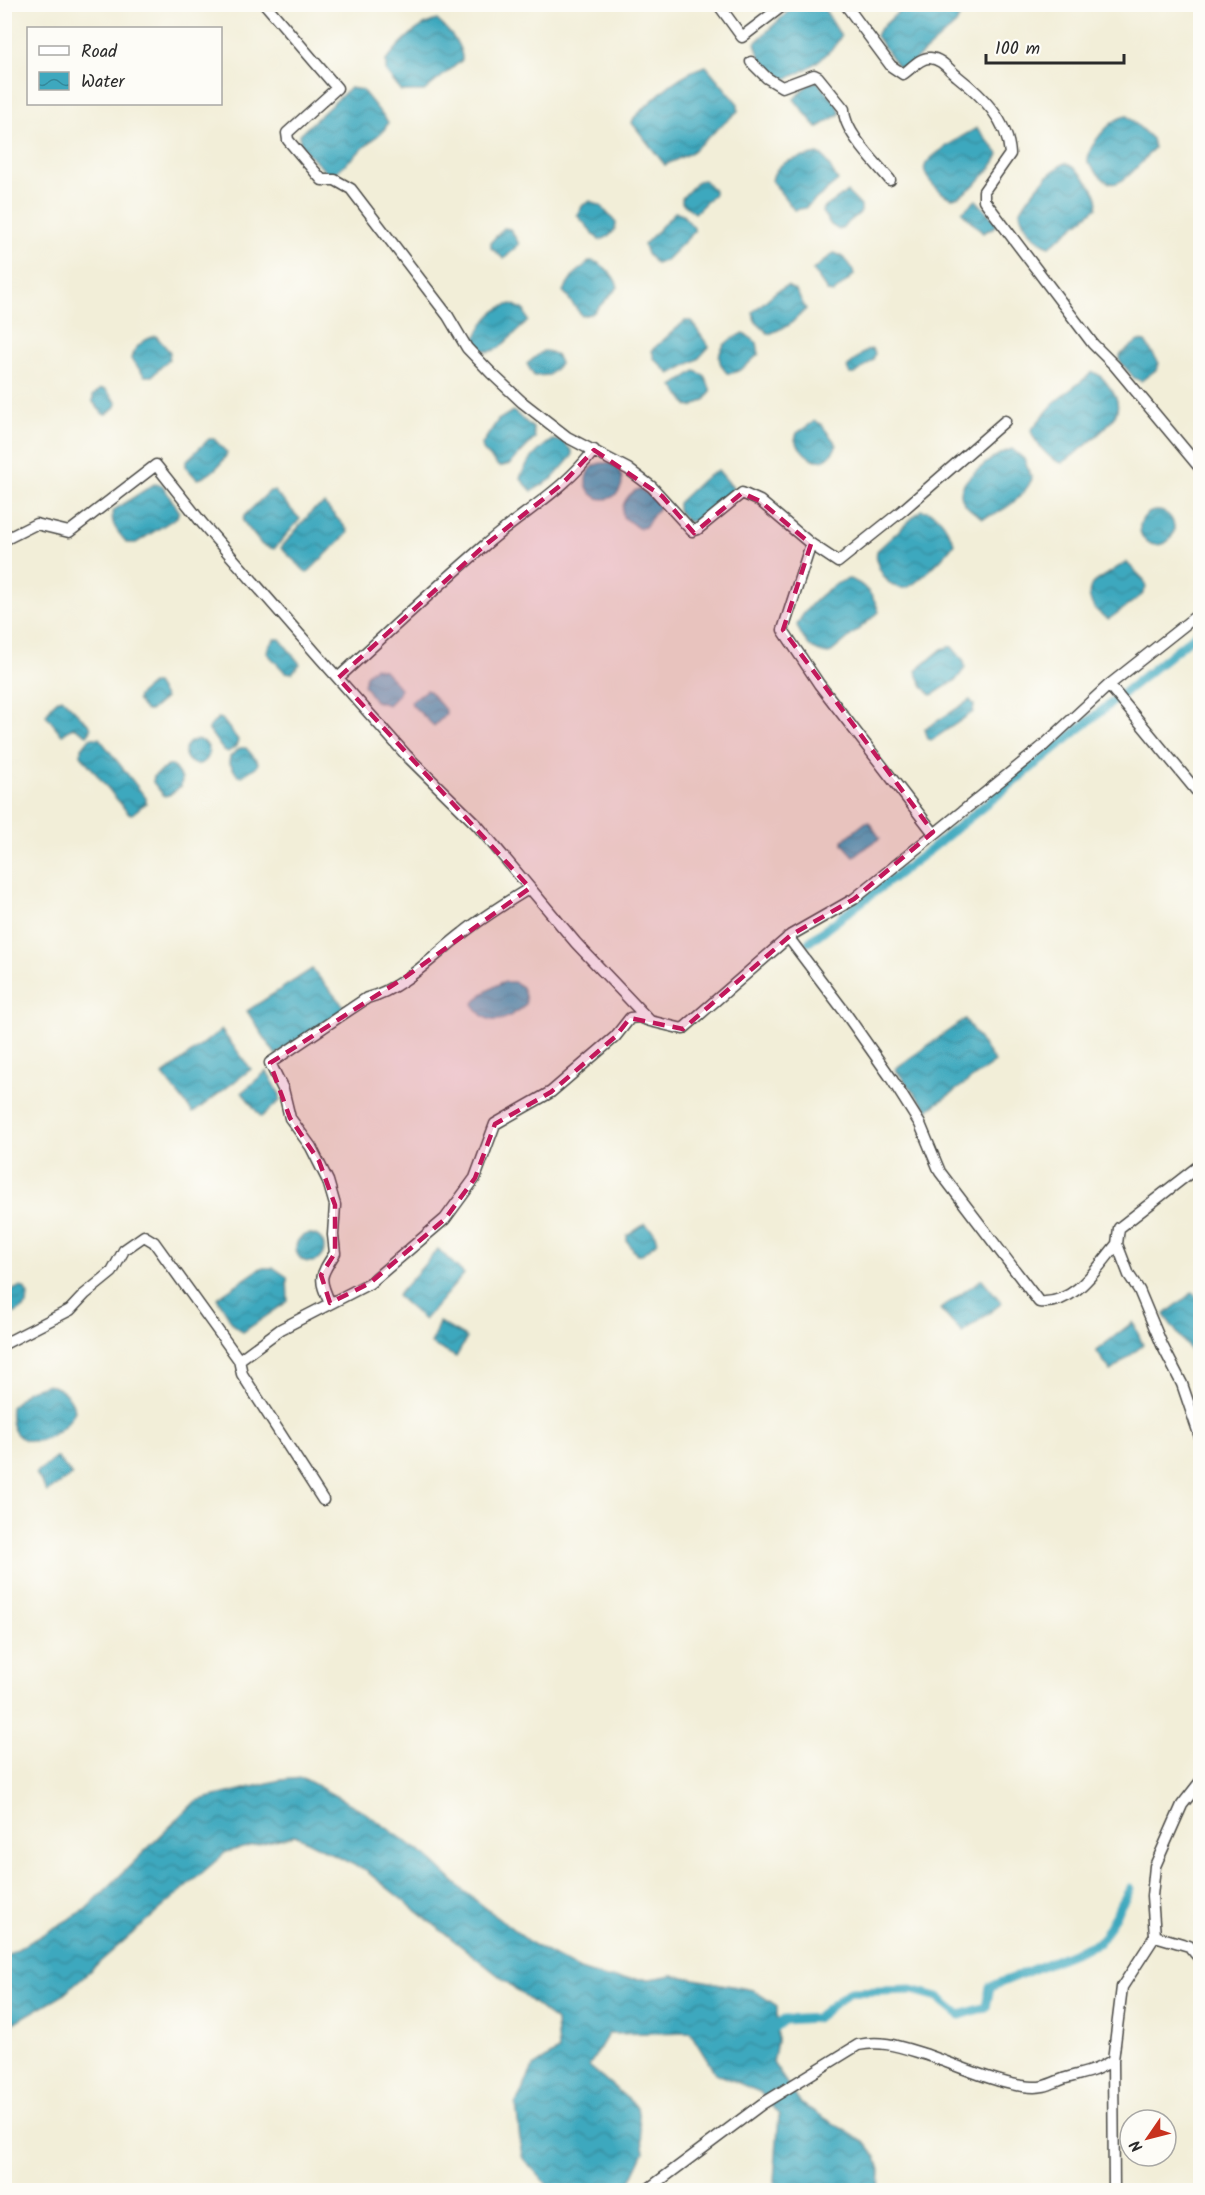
<svg xmlns="http://www.w3.org/2000/svg" width="1205" height="2195" font-family="Kalam,sans-serif">
<defs>
<pattern id="water-waves" width="16" height="10" patternUnits="userSpaceOnUse" patternTransform="scale(1.5)"><rect width="16" height="10" fill="#3ea8be"/><path d="M0 5q4-4 8 0t8 0" fill="none" stroke="#34899b"/></pattern>
</defs>
<rect width="100%" height="100%" fill="#fdfcf7"/>
<filter id="ink" filterUnits="userSpaceOnUse"><feTurbulence type="fractalNoise" baseFrequency=".0167" numOctaves="2"/><feDisplacementMap in="SourceGraphic" scale="12" xChannelSelector="R" yChannelSelector="G"/><feConvolveMatrix kernelMatrix="1 2 1 2 8 2 1 2 1" color-interpolation-filters="sRGB"/></filter>
<filter id="wash" filterUnits="userSpaceOnUse"><feTurbulence type="fractalNoise" baseFrequency=".008" numOctaves="4" result="noise"/><feDisplacementMap in="SourceGraphic" scale="24" xChannelSelector="R" yChannelSelector="G"/><feGaussianBlur stdDeviation="1.35" result="paint"/><feColorMatrix in="noise" values="0 0 0 0 0 0 0 0 0 0 0 0 0 0 0 0 0 1.4 0 .05"/><feComposite in="paint" operator="in"/></filter>
<g filter="url(#wash)">
<rect width="100%" height="100%" fill="#f2eed8"/>
<path fill="url(#water-waves)" stroke="#346a74" stroke-width="1.5" d="M795 5H822L841 36C832 54 804 73 785 79L760 58 755 43Z
M906 5H953L961 13 956 24 906 68 898 67 876 36 879 30Z
M437 20C447 29 463 45 462 60L424 91H401L386 72V61C399 44 416 25 437 20Z
M706 66 738 104V111L690 153 665 165 632 123 634 118C655 98 677 74 706 66Z
M817 81 837 104 840 114 817 128 794 99 810 83Z
M350 88 362 90 388 122 385 129 335 173 328 174 301 146 299 135Z
M1127 116 1152 139 1154 148C1145 157 1123 188 1110 183 1102 180 1094 169 1088 163 1086 147 1111 118 1127 116Z
M977 128 999 154C995 166 967 196 953 198 944 198 921 176 925 166 929 155 966 134 977 128Z
M818 154 824 157 838 181 805 208 794 210 772 181C775 159 800 158 818 154Z
M1065 163C1078 168 1102 193 1097 207L1050 246C1036 242 1023 226 1020 212 1030 194 1047 173 1065 163Z
M704 180 714 190V194L695 213 682 203V198L698 181Z
M847 192 861 206V212L839 230 831 225 822 212 823 209Z
M976 200 997 223 993 228 983 233 962 212Z
M590 201 601 206 616 223C616 232 607 239 599 240L577 215 583 205Z
M675 212 681 213 694 228V232L666 260 656 264 647 254 644 245Z
M504 228 510 229 519 244 504 259 491 248V242Z
M834 253C843 255 853 266 854 275L833 293 828 292 813 270Z
M590 261C601 261 615 276 618 287L593 313 582 316 563 291 574 275Z
M787 286 796 291 806 309 789 325 769 334 755 321 753 312 777 291Z
M512 304 524 310 528 321 499 348 489 352 479 349 476 337C483 321 494 307 512 304Z
M685 321H691L709 347 698 359 670 374 654 358 652 350Z
M744 333 757 343 759 354C750 361 740 375 727 373 710 355 724 340 744 333Z
M156 336 170 352 169 359 152 376H145L131 359C132 349 145 338 156 336Z
M1138 341 1145 342 1159 363 1157 369 1141 381 1134 378 1120 361V355Z
M872 349 875 353 873 360 855 374H850L847 367 867 350Z
M543 351C552 351 558 355 560 364L549 375 534 376 527 364Z
M695 371 704 375 711 391 706 399 692 407 688 406 673 386Z
M1093 372C1101 375 1105 381 1110 388 1115 394 1119 402 1117 410 1114 425 1074 455 1062 463 1050 461 1034 442 1031 430L1056 401Z
M100 389H105L116 402V406L107 414H103L93 402V396Z
M513 411 533 428 535 438 510 464 499 467 483 450 482 444 498 420Z
M815 421 821 424 837 445C824 471 806 460 795 440L797 433Z
M209 439H214L227 453C224 463 207 478 197 479L186 467V461Z
M552 440 562 441 572 451V456L552 479 532 491 520 478C527 461 537 450 552 440Z
M1012 449 1024 459 1032 479C1023 498 1004 512 983 518 956 503 953 488 979 469 989 460 999 453 1012 449Z
M586 481a18 18 0 1 1 36 0a18 18 0 1 1-36 0Z
M718 470 734 489 732 494 697 521 687 522 678 510V503L702 480Z
M154 484 162 485 179 511 177 517 136 543H127C119 533 108 523 114 510Z
M640 489 657 500 660 506 645 527 638 528 623 517C620 505 628 492 640 489Z
M270 491H274L300 519 274 549 262 545 243 521 244 516Z
M324 504 347 529 348 533 307 573 281 548 313 510Z
M921 510C940 511 947 528 954 543 948 553 916 586 905 588 897 589 889 584 885 578 879 569 875 562 877 551Z
M1140 528a17 17 0 1 1 34 0a17 17 0 1 1-34 0Z
M1126 562 1144 580 1146 588 1142 595 1109 619C1095 613 1084 598 1092 584Z
M849 579C864 583 875 597 879 612L829 654C812 653 803 641 797 625 805 608 830 583 849 579Z
M275 639H280L300 664 292 673 285 672 267 653 268 647Z
M951 646 964 661 965 668 956 680 932 695 923 687 916 671 942 649Z
M375 667 384 670 400 688 399 694 388 705 375 701 364 685 366 675Z
M152 684H156L165 698 150 711H146L137 700 138 696Z
M426 690 429 691 446 711V714L434 726 412 705 411 701Z
M62 698 90 726 91 730 87 735 74 727 62 735 46 715C50 708 54 701 62 698Z
M970 700 974 705 973 712 932 740 928 739 925 729Z
M218 718 222 719 238 740 236 746 228 752 223 750 208 729Z
M90 738H99L146 798V803L132 814 128 813 81 755 82 748Z
M185 752a12 12 0 1 1 24 0a12 12 0 1 1-24 0Z
M240 748H246L258 762 257 766 242 776H238L229 762 230 757Z
M168 766H173L182 779 181 786 169 795 164 796 153 782 154 776Z
M866 822H869L880 838 854 856 843 844V840Z
M312 969 346 1009 276 1055 247 1011Z
M502 982H514L522 987C523 990 526 997 526 1001 525 1006 520 1010 516 1012 499 1025 483 1023 473 1004L482 994Z
M965 1019 995 1062 928 1110 895 1069Z
M221 1030 251 1069 193 1113 163 1075Z
M267 1071 280 1095V1101L261 1117 242 1092Z
M645 1224 654 1232 657 1242 642 1254H636L627 1241V1236Z
M296 1248a14 14 0 1 1 28 0a14 14 0 1 1-28 0Z
M438 1249 464 1274 424 1320 397 1296Z
M261 1268H274L287 1277 288 1301 243 1332 234 1326 217 1298Z
M982 1279 1002 1303 962 1333 940 1309Z
M19 1287 24 1288 28 1295 27 1305C19 1311 14 1317 5 1311V1294Z
M1193 1292 1200 1303V1353L1195 1357 1164 1315Z
M439 1322 467 1338 456 1357 431 1344Z
M1133 1322 1143 1345 1111 1371 1096 1351Z
M48 1384C63 1390 71 1395 75 1411 57 1446 6 1457 11 1407L27 1391Z
M57 1457 72 1475 47 1492 36 1473Z
M303 1778 361 1810 428 1857 464 1891 532 1944 580 1970 605 1978 650 1979 673 1975 753 1990 777 2006V2041L773 2063 800 2103 864 2142 876 2157 880 2170 879 2190H776L774 2181 779 2115 760 2092 715 2073 690 2032 608 2034 589 2066 637 2107 644 2152 627 2188 611 2190H552L522 2157 516 2104 533 2067 558 2051 556 2021 366 1871 295 1835 226 1852 62 1995 5 2028 4 1957 85 1910 196 1801 280 1780Z"/>
<g fill="none" stroke-linecap="round" stroke-linejoin="round">
<path stroke="#3ea8be" stroke-width="9" d="M809 942 931 849 1200 631
M769 2032 784 2020 816 2018 849 1992 912 1990 938 1997 960 2015 986 2007 990 1987 1100 1942 1130 1889"/>
</g>
</g>
<g filter="url(#ink)">
<g fill="none" stroke-linecap="round" stroke-linejoin="round">
<g stroke="#494845" stroke-width="13">
<path id="minor" d="M265 4 337 88 287 133 288 140 322 180H335L351 189 448 316 467 348 491 373 522 402 567 437 628 469 652 487 692 531 698 529 742 493 760 501 811 544 838 562 903 510 1005 421
M718 4 742 37 785 4
M845 4 891 66 903 74C911 69 920 57 930 58 942 59 949 70 957 76 981 95 1008 120 1010 154L984 191V200L1093 344 1115 366 1200 468
M751 62 767 78 782 87 814 75 818 77 844 109C843 131 876 163 890 180
M4 540 36 524 69 532 156 465 202 523 320 658 407 756 477 825 576 943 650 1021 683 1029 791 935 854 899 1042 747 1109 685 1200 795
M811 544 783 630 819 684 933 832
M338 678C386 634 434 589 484 546 520 514 566 489 594 450
M1109 685 1200 613
M788 937 844 1011 891 1078 920 1124 940 1172 1039 1302C1075 1305 1096 1269 1117 1244
M1200 1165 1119 1228 1117 1244 1129 1275 1139 1290 1162 1345 1182 1384 1200 1437
M330 1303C318 1278 320 1276 335 1253L333 1235 335 1205 328 1181 311 1147 290 1118 283 1089 270 1063 367 998C403 989 434 955 463 933 484 916 507 902 530 888
M4 1344 70 1310 85 1294 112 1272 124 1250 144 1236 154 1242 239 1360 242 1374 323 1500
M239 1360 281 1329 370 1283 445 1219 475 1178 495 1124 551 1092 615 1037 630 1018 640 1017 647 1020
M1155 1936 1189 1946 1200 1959
M1113 2060 1114 2190
M647 2190 762 2104 858 2045C881 2040 898 2046 921 2053 951 2062 1014 2093 1044 2086 1052 2084 1059 2080 1066 2078 1087 2072 1094 2072 1113 2060L1122 1987 1155 1936 1152 1896 1155 1866 1182 1805 1200 1782"/>
</g>
<use href="#minor" stroke="#fff" stroke-width="10"/>
</g>
</g>
<path fill="#c2185b" fill-opacity="0.2" stroke="#c2185b" stroke-width="4.5" stroke-dasharray="12 8" stroke-linejoin="round" d="M594 450 662 496 694 533 742 493 760 501 811 544 783 630 933 832 854 899 791 935 683 1029 630 1018 615 1037 551 1092 495 1124 475 1178 445 1219 370 1283 330 1303 321 1275 335 1253V1205L319 1161 290 1118 270 1063 404 978 530 888 338 678 484 546 561 485Z"/>
<rect width="1205" height="2195" fill="none" stroke="#fdfcf7" stroke-width="24"/>
<rect x="27" y="27" width="195" height="78" fill="#fdfcf7" stroke="#a9a8a5" stroke-width="1.5"/>
<rect x="39" y="46" width="30" height="9" fill="#ffffff" stroke="#a9a8a5" stroke-width="1.5"/>
<text x="81" y="57" font-size="18" fill="#2b2b2b">Road</text>
<rect x="39" y="72" width="30" height="18" fill="url(#water-waves)" stroke="#a9a8a5" stroke-width="1.5"/>
<text x="81" y="87" font-size="18" fill="#2b2b2b">Water</text>
<g transform="translate(1148 2138) rotate(235)"><circle r="28" fill="#fdfcf7" stroke="#a9a8a5" stroke-width="1.5"/>
<path d="M0-4.5L10 22L0 15L-10 22Z" fill="#c8321e"/>
<text y="-9" font-size="16" font-weight="bold" text-anchor="middle" fill="#2b2b2b">N</text>
</g>
<path d="M986 54v9h138v-9" fill="none" stroke="#2b2b2b" stroke-width="3"/>
<text x="995" y="54" font-size="18" fill="#2b2b2b" stroke="#fdfcf7" stroke-width="4.5" paint-order="stroke">100 m</text>
</svg>
